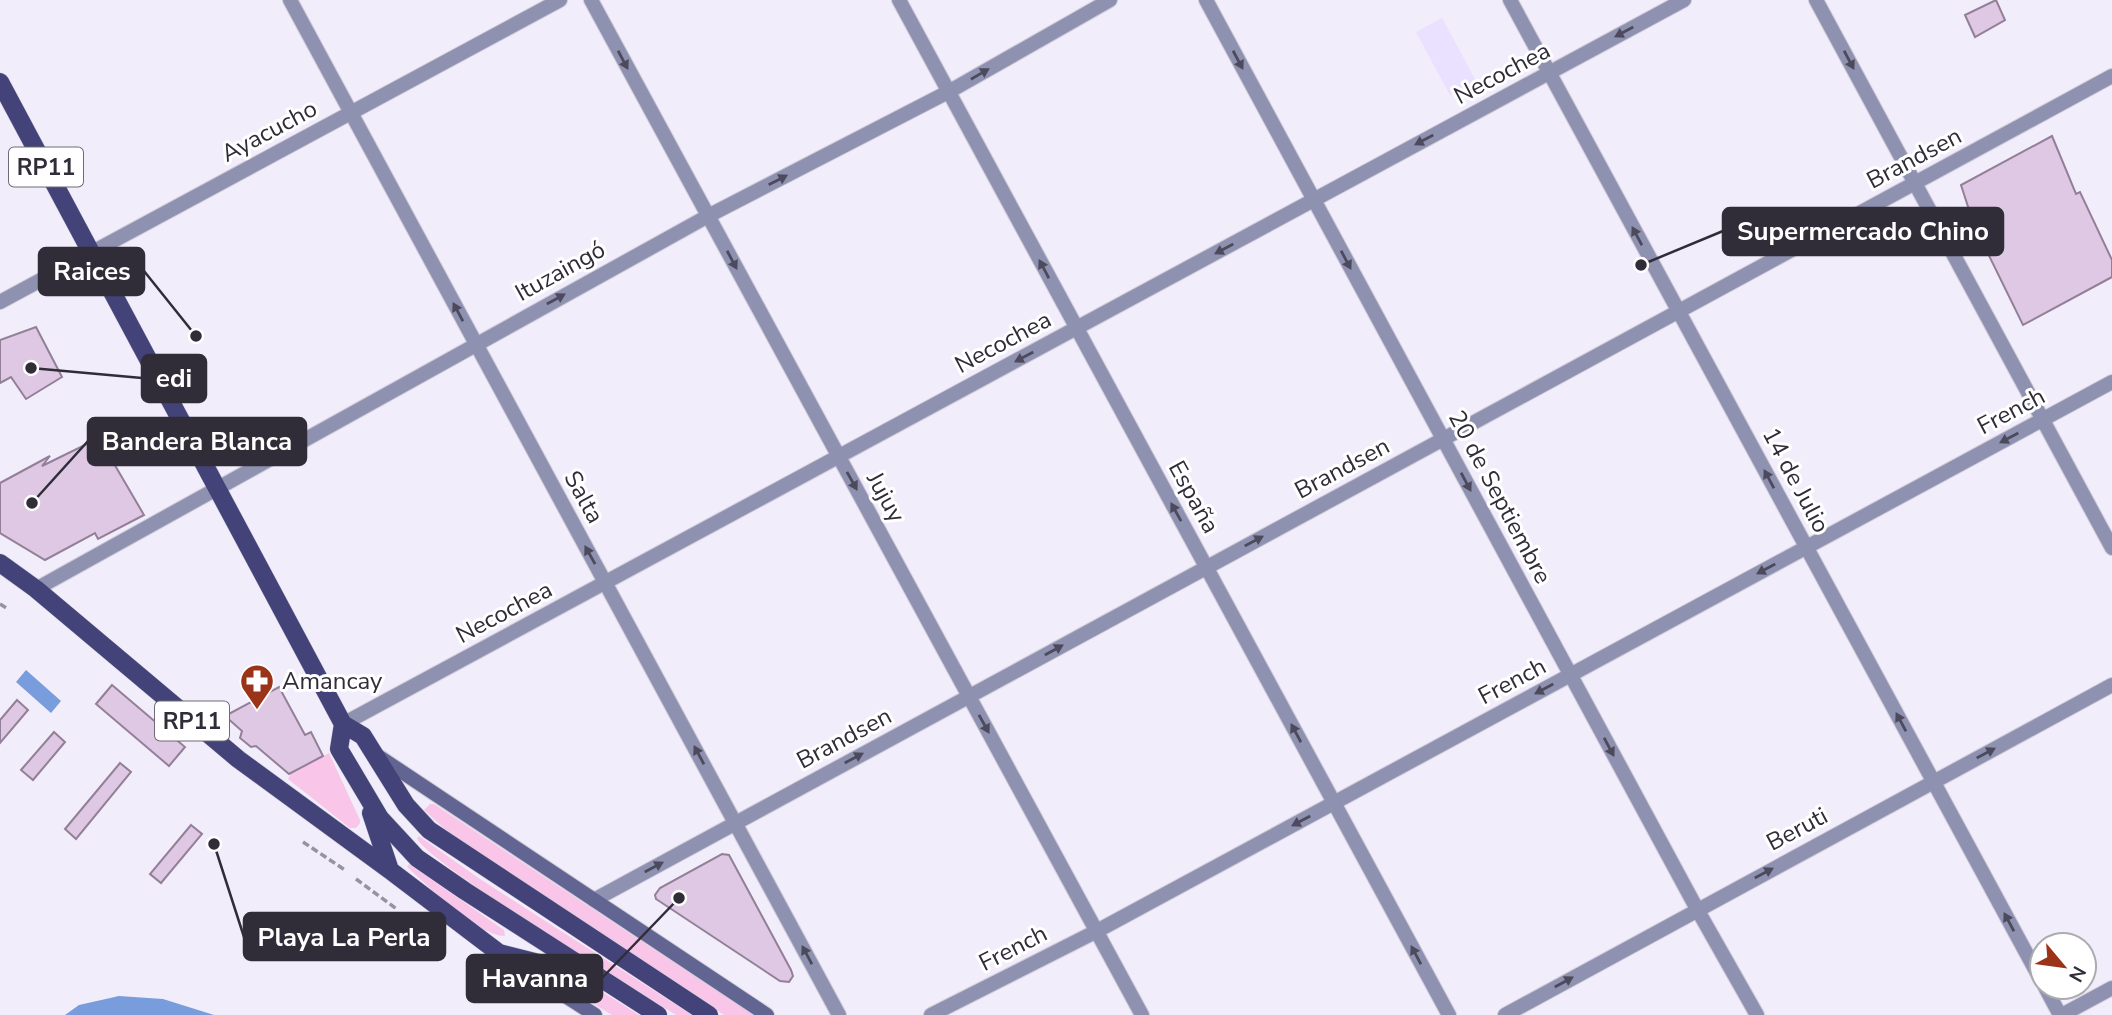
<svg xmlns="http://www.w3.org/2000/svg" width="2112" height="1015" font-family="'Nunito Sans',sans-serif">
<rect width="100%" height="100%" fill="#f1edfa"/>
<path fill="#eae0ff" d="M1442 18 1476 81 1450 95 1416 32Z"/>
<path fill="#f9c5e8" d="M329 753 360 820V823L356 828H350L288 779 291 774Z
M430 804H434L753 1015H724L449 833 424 810Z
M419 836 480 879 692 1015H676C641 993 423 860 417 838Z
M409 864 504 930 505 936C478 936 428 886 407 867Z
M568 979 593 986 639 1015H612L565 986 564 981Z"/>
<path fill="#799cdd" d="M26 670 61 701 51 713 16 682Z
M119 996 163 999 214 1015H65L79 1005Z"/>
<path fill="#dec8e3" stroke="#937f98" stroke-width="2" d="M1996 0 2005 20 1975 37 1965 15Z
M2052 136 2076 194 2080 192 2112 260V277L2023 325 1974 225 1961 185Z
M36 327 62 377 26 399 11 377 0 383V340Z
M99 438 144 515 98 539 95 533 45 560 0 533V483L50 456 42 466Z
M112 685 185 747 169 766 96 704Z
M279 687 305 735 311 732 323 756 289 774 256 746 251 747 240 738 242 731 225 716Z
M17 700 28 710 0 743V720Z
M54 732 65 742 33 780 21 770Z
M120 763 131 772 76 839 65 829Z
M191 825 202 834 161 883 150 874Z
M722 854 729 855 791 970 793 976 789 982 780 981 656 899 655 895 660 888Z"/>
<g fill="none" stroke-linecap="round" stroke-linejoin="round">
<g stroke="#cecad7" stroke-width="16">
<path id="street" d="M290 0 839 1015
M591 0 1142 1015
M899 0 1449 1015
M1206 0 1697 909 1757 1015
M1510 0 2042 982
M1816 0 2112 548
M0 302 560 0
M36 589 708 216 950 91 1110 0
M343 724 1684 0
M594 900 2112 76
M2045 987 2060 1015
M931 1015 1097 931 2112 382
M1505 1015 2112 685
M2062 1015 2112 988"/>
</g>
<g stroke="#cecad7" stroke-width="16">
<path id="secondary" d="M378 756 767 1015
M506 958 595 1015"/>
</g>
<g stroke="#cecad7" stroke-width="19">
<path id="primary" d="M0 82 343 724
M0 563 36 589 238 759 391 871 499 953 598 978
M343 724 363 736 406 805 429 830 709 1015
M343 724 339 749 380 818 417 858 465 891 658 1015
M371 813 390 870"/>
</g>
<path stroke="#96929f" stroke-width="3.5" stroke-dasharray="7 3.5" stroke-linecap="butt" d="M0 604 8 609
M303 842 345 870
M356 879 398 910"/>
<use href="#street" stroke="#8f91b1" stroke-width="14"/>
<use href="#secondary" stroke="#626491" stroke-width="14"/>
<use href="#primary" stroke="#434379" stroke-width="18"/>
</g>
<defs><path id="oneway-solid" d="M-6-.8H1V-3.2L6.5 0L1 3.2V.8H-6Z" transform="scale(1.75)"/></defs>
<g fill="#4c4a5c">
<use href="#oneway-solid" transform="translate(1624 32) rotate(152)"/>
<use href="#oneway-solid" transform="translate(623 60) rotate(62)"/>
<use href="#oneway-solid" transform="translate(1238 60) rotate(62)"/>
<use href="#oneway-solid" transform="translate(1849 60) rotate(62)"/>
<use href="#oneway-solid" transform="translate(980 74) rotate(-30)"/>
<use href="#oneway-solid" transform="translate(1424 140) rotate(152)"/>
<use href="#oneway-solid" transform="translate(778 180) rotate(-27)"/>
<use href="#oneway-solid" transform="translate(1637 236) rotate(-118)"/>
<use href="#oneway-solid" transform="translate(1224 249) rotate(152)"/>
<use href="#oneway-solid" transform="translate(732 260) rotate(62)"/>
<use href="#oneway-solid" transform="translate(1346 260) rotate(62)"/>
<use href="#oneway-solid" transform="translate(1044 269) rotate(-118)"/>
<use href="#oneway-solid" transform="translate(556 299) rotate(-29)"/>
<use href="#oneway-solid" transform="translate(458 312) rotate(-118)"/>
<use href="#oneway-solid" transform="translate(1024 357) rotate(152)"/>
<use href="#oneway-solid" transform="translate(2009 438) rotate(152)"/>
<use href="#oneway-solid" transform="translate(1769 479) rotate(-118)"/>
<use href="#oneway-solid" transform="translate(852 481) rotate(61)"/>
<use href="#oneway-solid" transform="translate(1466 482) rotate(62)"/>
<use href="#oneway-solid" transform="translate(1176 512) rotate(-119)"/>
<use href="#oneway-solid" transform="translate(1254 541) rotate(-28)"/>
<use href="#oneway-solid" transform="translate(590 555) rotate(-119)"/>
<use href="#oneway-solid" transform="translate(1766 569) rotate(152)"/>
<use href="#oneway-solid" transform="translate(1054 650) rotate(-29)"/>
<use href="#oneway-solid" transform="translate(1544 689) rotate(152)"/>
<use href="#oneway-solid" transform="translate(1901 722) rotate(-118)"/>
<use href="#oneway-solid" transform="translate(984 724) rotate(61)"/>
<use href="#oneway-solid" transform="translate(1296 733) rotate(-118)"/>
<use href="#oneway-solid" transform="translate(1609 747) rotate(62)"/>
<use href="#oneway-solid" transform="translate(1986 753) rotate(-28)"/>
<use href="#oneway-solid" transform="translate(699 755) rotate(-118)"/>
<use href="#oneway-solid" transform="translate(854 758) rotate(-28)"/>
<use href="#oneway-solid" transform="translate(1301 821) rotate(152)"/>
<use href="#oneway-solid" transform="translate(654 867) rotate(-28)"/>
<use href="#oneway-solid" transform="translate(1764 873) rotate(-28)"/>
<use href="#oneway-solid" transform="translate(2009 922) rotate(-118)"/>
<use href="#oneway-solid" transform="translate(807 955) rotate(-118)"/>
<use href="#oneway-solid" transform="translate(1416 955) rotate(-118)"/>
<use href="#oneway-solid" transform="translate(1564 982) rotate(-29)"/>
</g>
<defs>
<g id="pharmacy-pin" transform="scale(1.75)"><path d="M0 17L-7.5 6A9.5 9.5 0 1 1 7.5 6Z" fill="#9b3318" stroke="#fff"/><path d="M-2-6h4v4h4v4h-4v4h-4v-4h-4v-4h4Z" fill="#fff"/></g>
</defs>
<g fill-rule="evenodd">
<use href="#pharmacy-pin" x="257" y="681"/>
</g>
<g text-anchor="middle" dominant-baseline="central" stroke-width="6" stroke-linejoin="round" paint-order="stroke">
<g fill="#fff" stroke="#6e6b74" stroke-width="2">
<rect x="9" y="147.5" width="74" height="39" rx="5"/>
<rect x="155" y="701.5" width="74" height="39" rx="5"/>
</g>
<g font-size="23" font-weight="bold" fill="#302c38">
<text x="46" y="167">RP11</text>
<text x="192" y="721">RP11</text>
</g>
<g font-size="24" fill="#302c38" stroke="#fff">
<text transform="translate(1502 73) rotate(-28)">Necochea</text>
<text transform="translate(269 131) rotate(-28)">Ayacucho</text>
<text transform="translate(1914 158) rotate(-28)">Brandsen</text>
<text transform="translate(560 271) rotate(-29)">Ituzaingó</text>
<text transform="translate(1003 342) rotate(-28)">Necochea</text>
<text transform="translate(2011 411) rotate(-28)">French</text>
<text transform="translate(1342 468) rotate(-28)">Brandsen</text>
<text transform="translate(1796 480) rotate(62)">14 de Julio</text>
<text transform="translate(584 497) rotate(61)">Salta</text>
<text transform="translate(886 497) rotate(61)">Jujuy</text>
<text transform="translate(1194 497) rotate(61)">España</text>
<text transform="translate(1500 497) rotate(62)">20 de Septiembre</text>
<text transform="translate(504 612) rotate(-28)">Necochea</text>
<text transform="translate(1512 681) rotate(-28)">French</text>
<text transform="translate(844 738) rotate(-28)">Brandsen</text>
<text transform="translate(1797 829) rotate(-28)">Beruti</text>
<text transform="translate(1013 948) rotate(-27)">French</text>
</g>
<g font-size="24" fill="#302c38" stroke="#fff" text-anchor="start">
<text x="282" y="681">Amancay</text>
</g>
</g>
<path fill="none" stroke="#302c38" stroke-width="2.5" d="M1641 265L1723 231M196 336L144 271M31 368L142 378M32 503L88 441M214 844L244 937M679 898L602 978"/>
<g fill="#302c38" stroke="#fff" stroke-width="2.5">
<circle cx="1641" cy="265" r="7"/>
<circle cx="196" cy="336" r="7"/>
<circle cx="31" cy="368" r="7"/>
<circle cx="32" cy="503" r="7"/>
<circle cx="214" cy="844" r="7"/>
<circle cx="679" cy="898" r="7"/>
</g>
<g fill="#302c38" stroke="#302c38" stroke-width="2.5">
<rect x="1723" y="208" width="280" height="47" rx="7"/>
<rect x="39" y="248" width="105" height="47" rx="7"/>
<rect x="142" y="355" width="64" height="47" rx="7"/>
<rect x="88" y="418" width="218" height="47" rx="7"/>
<rect x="244" y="913" width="201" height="47" rx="7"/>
<rect x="467" y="955" width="135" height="47" rx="7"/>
</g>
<g font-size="26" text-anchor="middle" font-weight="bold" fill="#fff">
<text x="1863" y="240">Supermercado Chino</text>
<text x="92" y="280">Raices</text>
<text x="174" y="387">edi</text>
<text x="197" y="450">Bandera Blanca</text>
<text x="344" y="946">Playa La Perla</text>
<text x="535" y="987">Havanna</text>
</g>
<g transform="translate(2063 966) rotate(119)"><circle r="33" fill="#ffffff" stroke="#acabaf" stroke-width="2"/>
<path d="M0-5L12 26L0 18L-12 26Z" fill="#9b3318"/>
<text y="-10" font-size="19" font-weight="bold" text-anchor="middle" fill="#302c38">N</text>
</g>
</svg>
